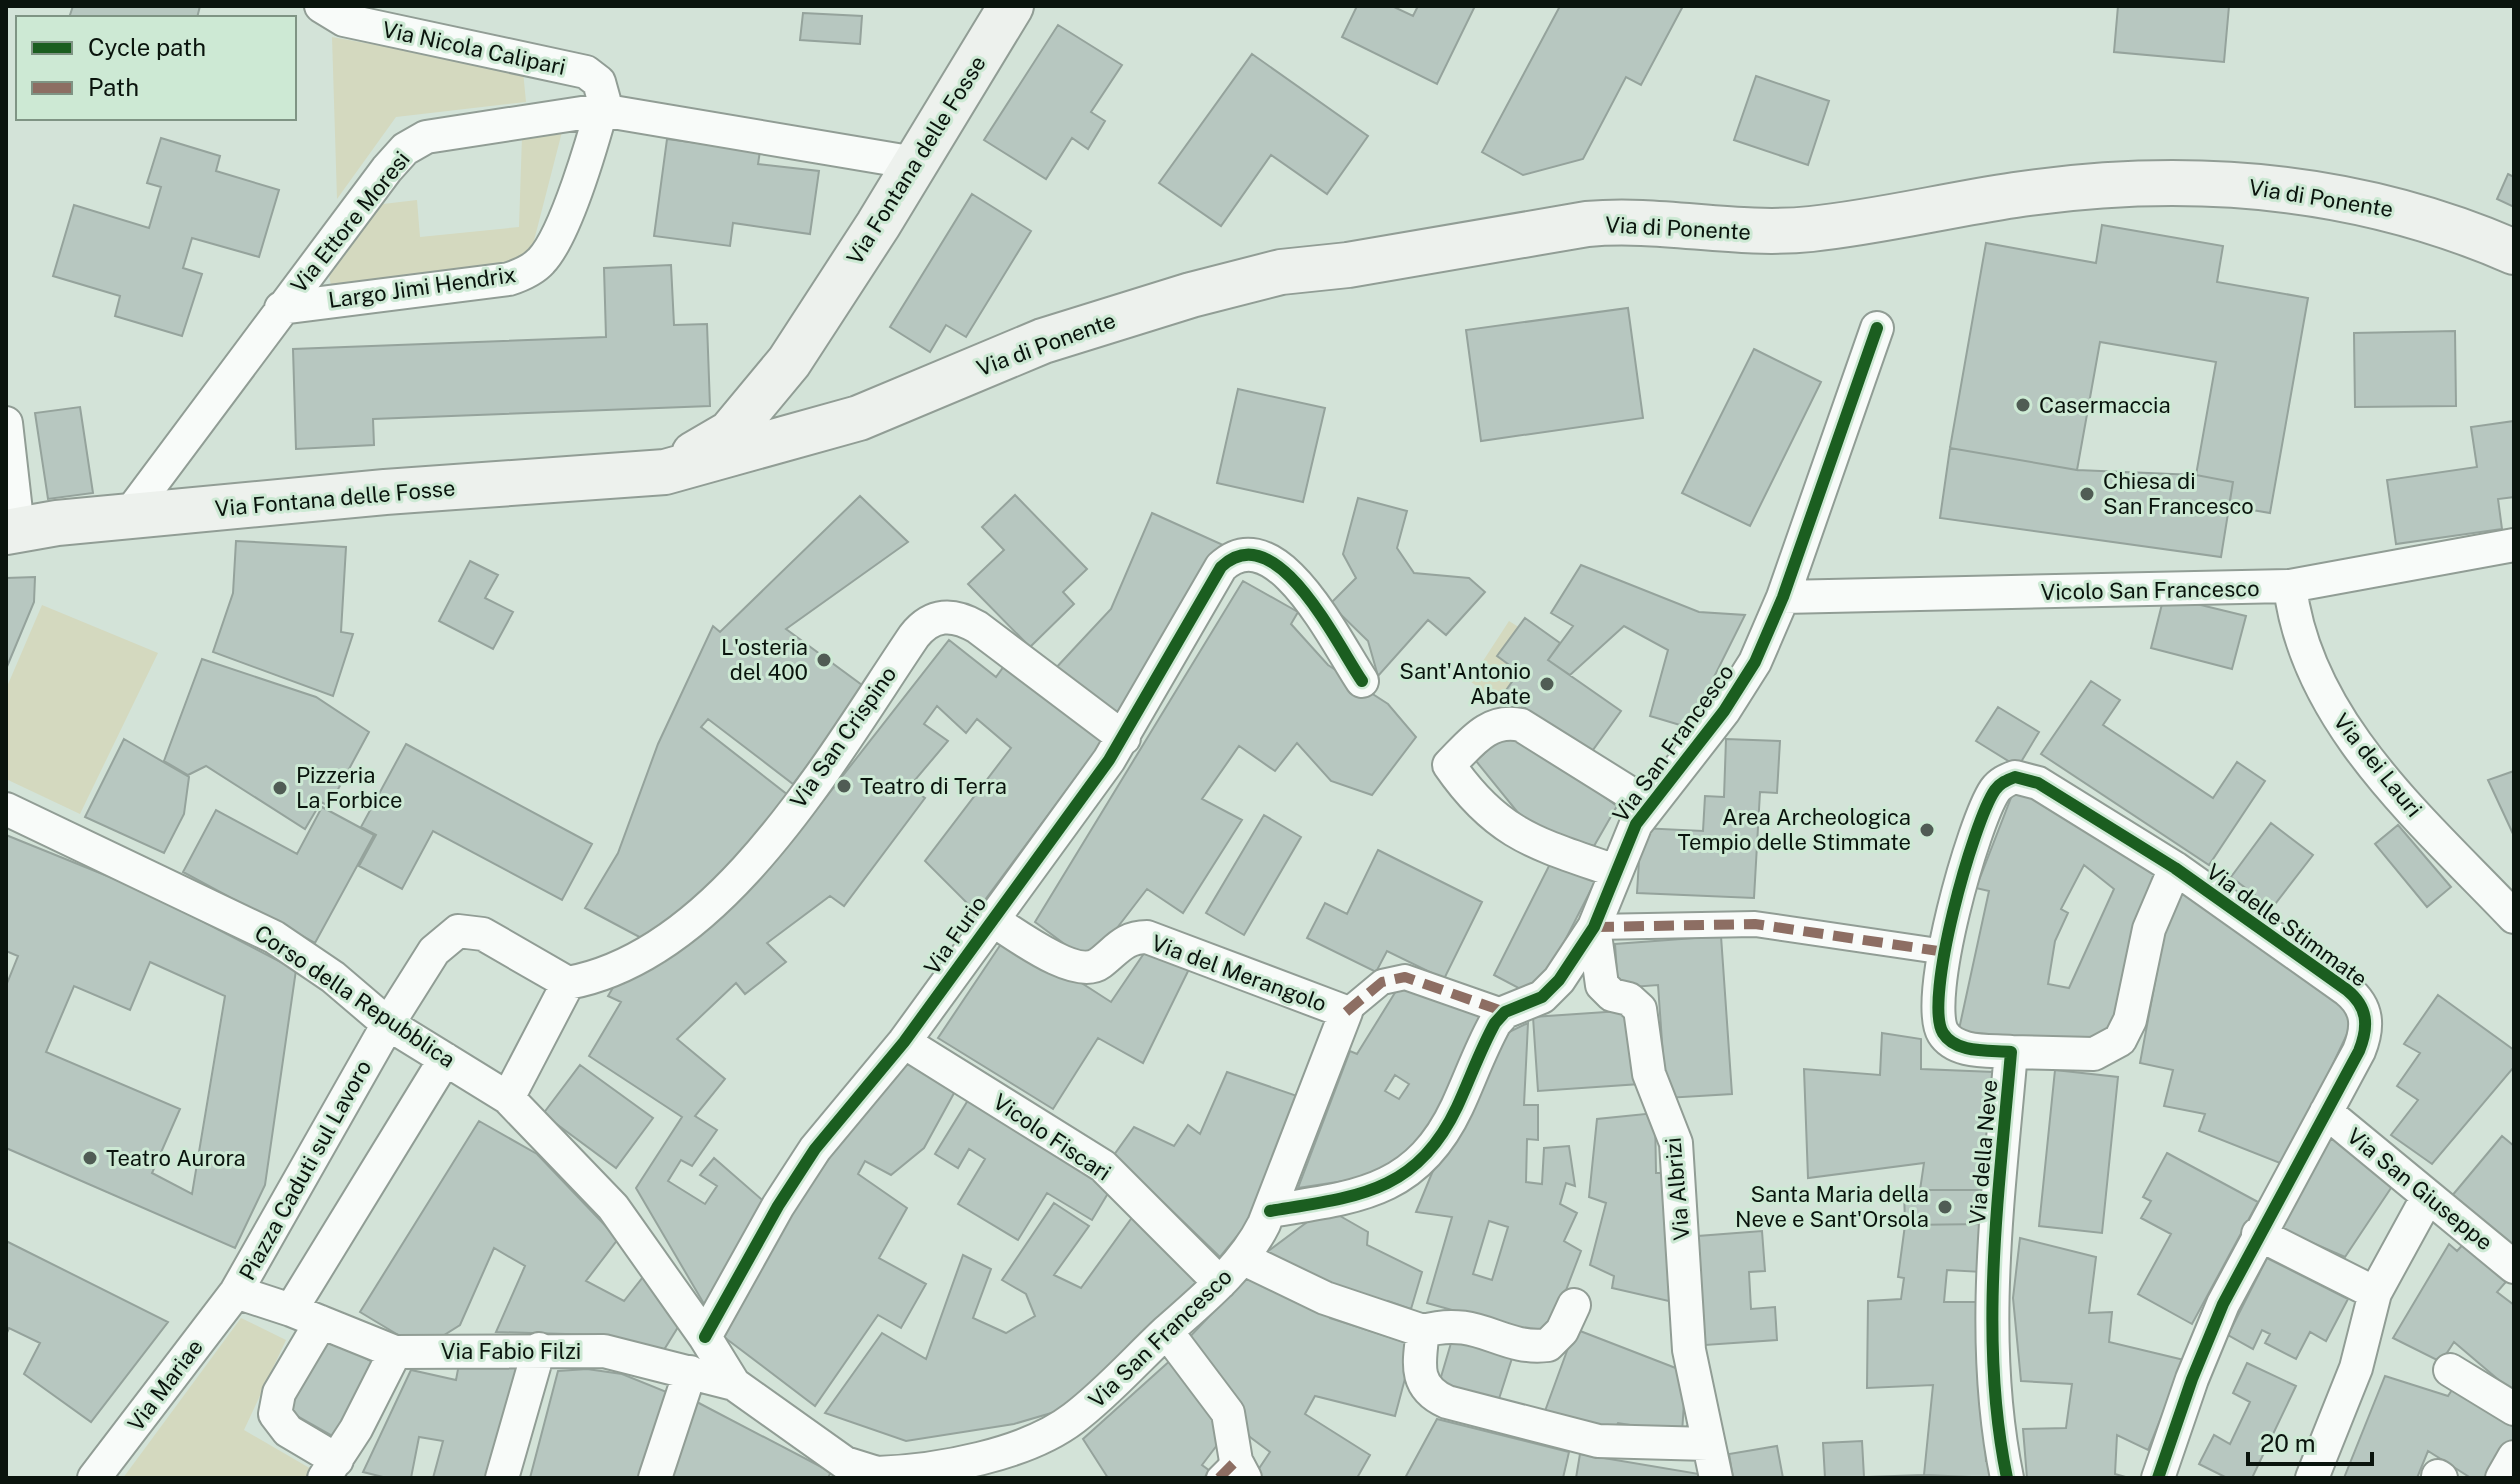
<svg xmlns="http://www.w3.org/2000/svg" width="2520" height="1484" font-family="'Public Sans',sans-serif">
<rect width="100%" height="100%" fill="#d3e3d8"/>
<path fill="#d4d9bf" d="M332 37 523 71 526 102 396 117 337 199Z
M563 128 528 264 332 290 328 271 383 204 417 200 420 237 519 227 522 136Z
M42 605 158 653 80 814 6 779V689Z
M1509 621 1542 642 1499 704 1470 681Z
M241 1318 286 1340 244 1430 313 1470 306 1478H123Z"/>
<path fill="#b7c7c0" stroke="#95a39c" stroke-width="2" fill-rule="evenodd" d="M73 6H200L197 18H69Z
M1357 6H1392L1413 16 1418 6H1475L1437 84 1342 37Z
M1560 6H1683L1641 85 1626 77 1583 159 1523 175 1482 152Z
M2118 6H2229L2224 62 2114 52Z
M803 13 862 16 860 44 800 40Z
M1058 25 1122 65 1091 112 1105 121 1088 149 1072 138 1046 179 984 140Z
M1252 54 1368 136 1327 194 1271 155 1221 226 1159 183Z
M1756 76 1829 101 1808 165 1734 140Z
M161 138 220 156 216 171 279 190 259 257 192 238 183 268 202 274 182 336 115 316 120 296 53 276 74 205 149 228 161 187 147 183Z
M667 139 760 151 758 164 819 171 810 234 733 223 730 246 654 236Z
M2508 174 2514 177V207L2497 199Z
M972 194 1031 231 966 337 946 325 930 352 890 327Z
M2102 225 2223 246 2217 282 2308 298 2270 513 2229 506 2233 482 2196 475 2216 362 2100 342 2077 470 1950 448 1986 243 2096 263Z
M671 265 674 325 707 324 710 406 373 419 374 445 296 449 293 349 606 337 604 268Z
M1628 308 1643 418 1481 441 1466 330Z
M2455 331 2456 406 2355 407 2354 333Z
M1754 349 1821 382 1750 526 1682 493Z
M1238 389 1325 408 1303 502 1217 483Z
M80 407 93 493 48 499 35 413Z
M2514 421V497L2498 499 2502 529 2396 544 2387 480 2477 467 2471 427Z
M1950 448 2077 470 2196 475 2233 482 2221 557 1940 518Z
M1015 495 1087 569 1063 592 1074 604 1030 647 968 584 1004 550 982 527Z
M860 496 908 542 786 629 866 688 793 784 708 719 701 727 793 799 706 899 647 941 585 908 618 853 658 744 713 626 720 632Z
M1358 498 1407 511 1397 548 1414 573 1469 578 1485 592 1446 635 1428 620 1378 676 1368 641 1330 604 1356 578 1343 554Z
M1152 513 1223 545 1157 671 1118 721 1054 670 1111 609Z
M236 541 346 547 341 632 353 634 333 696 213 652 233 593Z
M470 561 498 575 485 598 513 612 493 649 439 621Z
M1581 565 1699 612 1745 615 1714 677 1700 731 1650 716 1668 650 1624 626 1570 675 1548 660 1573 626 1551 613Z
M35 577 34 602 6 669V578Z
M1243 581 1298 612 1291 624 1328 665 1388 704 1416 737 1372 795 1331 781 1297 743 1275 771 1239 746 1202 799 1242 820 1183 913 1147 889 1090 963 1035 922Z
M2164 596 2246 616 2232 669 2151 648Z
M1525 618 1560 643 1548 660 1621 711 1590 754 1504 693 1519 672 1497 656Z
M949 640 996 677 1007 662 1106 737 976 912 925 861 1011 748 977 719 966 733 937 706 924 724 948 741 909 787 925 798 844 906 830 896 767 943 786 962 745 994 736 983 677 1039 725 1079 695 1116 717 1130 692 1166 681 1160 668 1181 705 1204 717 1186 700 1175 714 1158 768 1205 707 1309 636 1188 682 1117 589 1056 621 1002 608 996 617 981 731 894 794 838Z
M202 659 316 697 369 732 329 806 321 802 305 829 206 766 188 775 164 761Z
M2091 681 2120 700 2103 725 2213 798 2237 762 2265 781 2209 865 2041 754Z
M1998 707 2039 732 2018 767 1976 741Z
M1510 729 1617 806 1594 846 1541 831 1519 814 1476 761Z
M124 739 189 777 184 814 164 853 85 817Z
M1726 739 1780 741 1777 793 1760 792 1754 898 1637 893 1641 828 1703 831 1705 796 1724 797Z
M406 744 592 844 562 900 433 831 402 889 359 866 376 835 361 827Z
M2514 771V836L2488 780Z
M2016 785 2164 869 2107 1043 1958 1034 1989 891 1976 888ZM2084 865 2114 889 2069 988 2048 984 2055 941 2068 913 2061 909Z
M322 807 374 835 315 943 183 872 216 810 297 854Z
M1264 815 1301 837 1244 935 1206 913Z
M2271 823 2313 855 2272 908 2231 877Z
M2398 825 2451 887 2427 907 2375 844Z
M6 835 142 890 296 970 265 1185 235 1248 6 1148V986L18 956 6 951ZM150 962 225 996 192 1194 152 1173 180 1109 46 1052 74 986 130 1010Z
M1378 850 1482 902 1444 979 1387 951 1376 972 1307 938 1325 903 1347 914Z
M1554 856 1597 878 1536 997 1494 975Z
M2181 889 2357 1013 2285 1165 2199 1131 2205 1114 2164 1106 2173 1070 2140 1063 2168 912Z
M1007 935 1111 1002 1147 949 1192 963 1143 1063 1098 1038 1053 1109 938 1038Z
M1721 936 1732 1094 1666 1098 1658 985 1618 988 1615 944Z
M1401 983 1490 1018 1449 1106 1396 1173 1298 1188 1350 1051 1357 1054ZM1395 1075 1409 1084 1399 1099 1385 1091Z
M2438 995 2514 1050V1067L2432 1164 2391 1135 2418 1100 2397 1086 2420 1053 2404 1044Z
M1635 1010 1640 1084 1538 1091 1533 1017Z
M1528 1023 1524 1105H1538V1140L1527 1139 1526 1182 1542 1184 1544 1148 1569 1146 1575 1186 1566 1183 1560 1204 1577 1213 1564 1241 1581 1251 1548 1337 1427 1303 1452 1217 1416 1212 1432 1173 1509 1032ZM1489 1221 1508 1227 1492 1280 1473 1274Z
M1882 1033 1921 1039V1069L1994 1072 1985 1190H1920L1924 1163 1808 1178 1804 1069 1880 1075Z
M914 1054 959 1084 924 1148 891 1175 865 1161 858 1174 907 1208 879 1258 926 1284 901 1328 878 1315 815 1406 724 1337 781 1229 849 1129Z
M580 1065 653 1118 616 1168 543 1114Z
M2055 1070 2118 1077 2102 1233 2039 1226Z
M1227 1072 1303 1098 1251 1219 1220 1257 1114 1155 1134 1127 1174 1146 1188 1125 1200 1134Z
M970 1097 1113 1185 1092 1220 1047 1193 1018 1240 958 1204 985 1159 969 1149 958 1168 935 1154Z
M1655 1113 1656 1173H1666L1673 1302 1612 1288 1614 1276 1590 1265 1606 1203 1589 1197 1597 1119Z
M479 1121 537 1154 618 1239 586 1281 624 1301 647 1272 683 1319 662 1353 598 1335 496 1332 525 1266 494 1248 460 1325 441 1337 400 1336 360 1312Z
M2331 1134 2393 1185 2345 1257 2276 1227Z
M2502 1136 2514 1146V1261L2446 1203Z
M2167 1153 2258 1202 2192 1324 2138 1294 2171 1234 2141 1218 2151 1201 2143 1197Z
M1904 1190H1985V1224L1905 1225Z
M1054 1203 1089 1226 1054 1275 1081 1288 1136 1212 1205 1275 1065 1409 1014 1424 906 1441 825 1413 882 1333 926 1359 963 1255 991 1269 973 1318 1006 1333 1035 1316 1026 1294 1002 1280Z
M1326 1208 1368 1232 1367 1245 1422 1272 1411 1309 1388 1301 1385 1312 1263 1255Z
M1985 1224 1982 1272 1947 1270 1944 1302H1979L1986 1461H1995L1996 1478 1924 1475 1933 1385 1867 1388 1868 1301 1901 1299 1904 1278 1898 1277 1905 1225Z
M1762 1231 1765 1271 1749 1272 1751 1309 1775 1307 1777 1340 1705 1345 1698 1236Z
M2020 1238 2096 1257 2089 1313 2112 1312 2109 1342 2184 1360 2148 1450 2117 1435 2115 1474 2129 1478H2027L2023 1429 2066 1428 2072 1384 2021 1381 2013 1298Z
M2468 1239 2511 1276 2497 1292 2514 1305V1393L2454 1342 2441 1362 2393 1338 2449 1244 2457 1251Z
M6 1241 168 1322 91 1422 24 1374 40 1343 9 1328 6 1335Z
M2267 1258 2348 1299 2326 1341 2310 1332 2296 1359 2265 1343 2270 1334 2262 1330 2253 1349 2228 1335Z
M1252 1271 1332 1311 1330 1318 1414 1345 1395 1416 1315 1396 1305 1414 1370 1455 1357 1478H1257L1254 1476 1270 1452 1250 1437 1184 1343Z
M1575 1329 1686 1372 1682 1433 1618 1423 1613 1432 1545 1411Z
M1454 1333 1514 1352 1497 1405 1438 1387Z
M326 1336 379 1366 338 1439 285 1409Z
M1173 1358 1227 1432 1202 1465 1210 1471 1204 1478H1108L1083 1439Z
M2247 1363 2296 1386 2252 1478H2227L2199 1464 2214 1435 2230 1444 2250 1402 2233 1393Z
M459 1364 524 1366 493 1478H433L443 1441 419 1437 411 1478H387L363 1472 411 1370 456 1380Z
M587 1369 622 1374 674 1395 648 1478H530L558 1371Z
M2385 1376 2448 1396 2455 1385 2514 1418V1442L2494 1478H2471L2428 1451 2417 1478H2344Z
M695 1401 831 1472 828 1478H669Z
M1437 1419 1569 1452 1563 1478H1405Z
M1862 1441 1864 1477 1924 1475V1478H1825L1823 1443Z
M1777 1446 1783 1478H1733L1729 1454Z
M1580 1454 1705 1475V1478H1576Z"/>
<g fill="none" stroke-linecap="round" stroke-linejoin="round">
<g stroke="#919d95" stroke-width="28">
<path id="pedestrian" d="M1594 927 1755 924 1945 952
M1346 1012 1382 982 1405 977 1505 1012
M1219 1478 1236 1461"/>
</g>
<g stroke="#919d95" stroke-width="36">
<path id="minor" d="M281 308 509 279C521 275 533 270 541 261 566 235 594 137 604 100L599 82 586 72 344 20 321 6
M6 423 18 529
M127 517 387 169 405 149 426 137 601 110 915 163
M2290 586C2306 723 2424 822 2514 917
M1783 597 2290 586 2514 545
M6 809 274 937 333 977 388 1024 508 1098 613 1207 705 1337 734 1384 845 1463 877 1473 880 1478
M1615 871C1538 844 1498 836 1449 765 1471 743 1488 718 1521 725L1649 805
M1594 927 1602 985 1612 995 1629 999 1640 1009 1649 1074 1676 1143 1689 1350 1716 1478
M568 983C722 955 832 757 914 636 932 613 953 613 977 627L1124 738
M904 1042 1103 1166 1220 1283
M2011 1052 2094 1054 2120 1040 2130 1020 2149 929 2175 868
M2326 1112 2514 1267
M1270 1211C1355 1197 1416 1194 1457 1107 1470 1079 1480 1050 1495 1023L1505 1012 1542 997 1559 980 1594 927 1636 824 1724 711 1755 662 1783 597 1877 328
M2258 1234 2375 1293
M1242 1258 1325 1298 1423 1331C1419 1363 1413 1387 1447 1402L1598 1441 1708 1444
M236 1292 291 1310 445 1059
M291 1310 395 1352 604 1351 734 1384
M321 1322 279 1393 275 1414 288 1431 337 1460
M1423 1331C1480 1315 1500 1351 1548 1345L1562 1331 1574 1305
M1167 1332 1228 1413 1236 1461 1245 1478
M705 1337 778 1206 815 1149 904 1042 1109 760 1221 567C1276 515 1336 643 1362 681
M2450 1370 2514 1409
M877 1473C937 1471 1026 1455 1074 1418 1107 1393 1136 1360 1167 1331 1203 1299 1242 1268 1264 1224L1346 1012 1147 937C1124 937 1117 950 1100 963 1076 981 1014 933 991 919
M2438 1476 2441 1478
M94 1478 236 1292 388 1024 434 951 458 931 483 934 568 983 508 1098
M324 1478 356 1429 395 1352
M502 1478 539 1349
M655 1478 690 1372
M2007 1478C1978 1339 1999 1192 2011 1052 1990 1050 1956 1054 1943 1033 1923 1001 1973 822 1995 790 2000 783 2007 780 2015 777L2038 783 2175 868 2347 990C2368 1007 2369 1026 2359 1051L2223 1304 2192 1379 2158 1478
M2312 1478 2356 1368 2375 1293 2427 1198
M2502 1478 2514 1457"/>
</g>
<g stroke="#919d95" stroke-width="48">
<path id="secondary" d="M694 454 730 433 789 362 878 225 1011 6
M6 532 57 523 385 492 665 472 859 418 1043 341 1191 295 1281 272 1348 265 1587 224C1662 217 1735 237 1811 229 1879 222 1947 205 2015 195 2185 170 2356 183 2514 252"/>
</g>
<use href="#pedestrian" stroke="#f8fbf9" stroke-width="24"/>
<use href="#minor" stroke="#f8fbf9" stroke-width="32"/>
<use href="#secondary" stroke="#edf1ed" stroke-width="44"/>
<path stroke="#8d6e63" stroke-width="10" stroke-dasharray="20 10" stroke-linecap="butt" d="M1594 927 1755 924 1945 952
M1346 1012 1382 982 1405 977 1505 1012
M1219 1478 1236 1461"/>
<g stroke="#cde9d4" stroke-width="17">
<path id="cycleway" d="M1270 1211C1355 1197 1416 1194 1457 1107 1470 1079 1480 1050 1495 1023L1505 1012 1542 997 1559 980 1594 927 1636 824 1724 711 1755 662 1783 597 1877 328
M705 1337 778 1206 815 1149 904 1042 1109 760 1221 567C1276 515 1336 643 1362 681
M2007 1478C1978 1339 1999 1192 2011 1052 1990 1050 1956 1054 1943 1033 1923 1001 1973 822 1995 790 2000 783 2007 780 2015 777L2038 783 2175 868 2347 990C2368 1007 2369 1026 2359 1051L2223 1304 2192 1379 2158 1478"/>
</g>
<use href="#cycleway" stroke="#1b5e20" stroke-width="12"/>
</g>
<g fill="#505c54" stroke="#cde9d4" stroke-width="3">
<circle cx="2023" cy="405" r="8"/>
<circle cx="2087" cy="494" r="8"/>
<circle cx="824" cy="660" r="8"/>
<circle cx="1547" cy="684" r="8"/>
<circle cx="844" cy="786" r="8"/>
<circle cx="280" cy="788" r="8"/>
<circle cx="1927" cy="830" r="8"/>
<circle cx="90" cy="1158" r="8"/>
<circle cx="1945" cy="1207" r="8"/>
</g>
<g text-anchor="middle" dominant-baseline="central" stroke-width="6" stroke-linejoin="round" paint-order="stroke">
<g font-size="22" fill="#0a140d" stroke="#cde9d4">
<text transform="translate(474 48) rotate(12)">Via Nicola Calipari</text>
<text transform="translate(916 160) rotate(-58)">Via Fontana delle Fosse</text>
<text transform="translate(2321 198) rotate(9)">Via di Ponente</text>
<text transform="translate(350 222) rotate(-51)">Via Ettore Moresi</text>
<text transform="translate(1678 228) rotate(3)">Via di Ponente</text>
<text transform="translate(422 287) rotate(-8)">Largo Jimi Hendrix</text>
<text transform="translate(1046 344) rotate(-20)">Via di Ponente</text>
<text transform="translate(335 498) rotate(-5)">Via Fontana delle Fosse</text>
<text transform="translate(2150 590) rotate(-1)">Vicolo San Francesco</text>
<text transform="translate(843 737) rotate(-55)">Via San Crispino</text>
<text transform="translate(1673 743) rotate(-54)">Via San Francesco</text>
<text transform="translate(2378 765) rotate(51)">Via dei Lauri</text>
<text transform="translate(2287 925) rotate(36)">Via delle Stimmate</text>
<text transform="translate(955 935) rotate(-55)">Via Furio</text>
<text transform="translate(1239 973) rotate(20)">Via del Merangolo</text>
<text transform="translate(355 996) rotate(34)">Corso della Repubblica</text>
<text transform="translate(1052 1137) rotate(34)">Vicolo Fiscari</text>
<text transform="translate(1983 1152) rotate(-85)">Via della Neve</text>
<text transform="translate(305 1170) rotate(-61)">Piazza Caduti sul Lavoro</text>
<text transform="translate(1677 1189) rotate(-95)">Via Albrizi</text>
<text transform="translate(2420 1189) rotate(39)">Via San Giuseppe</text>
<text transform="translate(1160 1338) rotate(-44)">Via San Francesco</text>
<text x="511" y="1351">Via Fabio Filzi</text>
<text transform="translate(165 1385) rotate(-53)">Via Mariae</text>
</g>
<g font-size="22" fill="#0a140d" stroke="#cde9d4" text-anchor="start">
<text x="2039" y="405">Casermaccia</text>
<text x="2103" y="481">Chiesa di<tspan x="2103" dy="25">San Francesco</tspan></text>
<text x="808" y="647" text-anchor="end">L'osteria<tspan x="808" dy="25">del 400</tspan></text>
<text x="1531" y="671" text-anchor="end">Sant'Antonio<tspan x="1531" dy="25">Abate</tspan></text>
<text x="296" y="775">Pizzeria<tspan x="296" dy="25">La Forbice</tspan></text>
<text x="860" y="786">Teatro di Terra</text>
<text x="1911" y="817" text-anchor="end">Area Archeologica<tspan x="1911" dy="25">Tempio delle Stimmate</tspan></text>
<text x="106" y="1158">Teatro Aurora</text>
<text x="1929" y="1194" text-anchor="end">Santa Maria della<tspan x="1929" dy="25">Neve e Sant'Orsola</tspan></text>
</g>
</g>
<rect width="2520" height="1484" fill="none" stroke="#0a140d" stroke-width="16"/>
<rect x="16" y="16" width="280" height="104" fill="#cde9d4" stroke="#7f9484" stroke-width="2"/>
<rect x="32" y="42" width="40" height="12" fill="#1b5e20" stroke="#7f9484" stroke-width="2"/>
<text x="88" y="56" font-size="24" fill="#0a140d">Cycle path</text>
<rect x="32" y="82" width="40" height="12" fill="#8d6e63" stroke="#7f9484" stroke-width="2"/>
<text x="88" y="96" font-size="24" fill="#0a140d">Path</text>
<path d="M2248 1452v12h124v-12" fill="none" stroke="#0a140d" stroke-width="4"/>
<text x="2260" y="1452" font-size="24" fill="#0a140d" stroke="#cde9d4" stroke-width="6" paint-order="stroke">20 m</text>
</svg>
